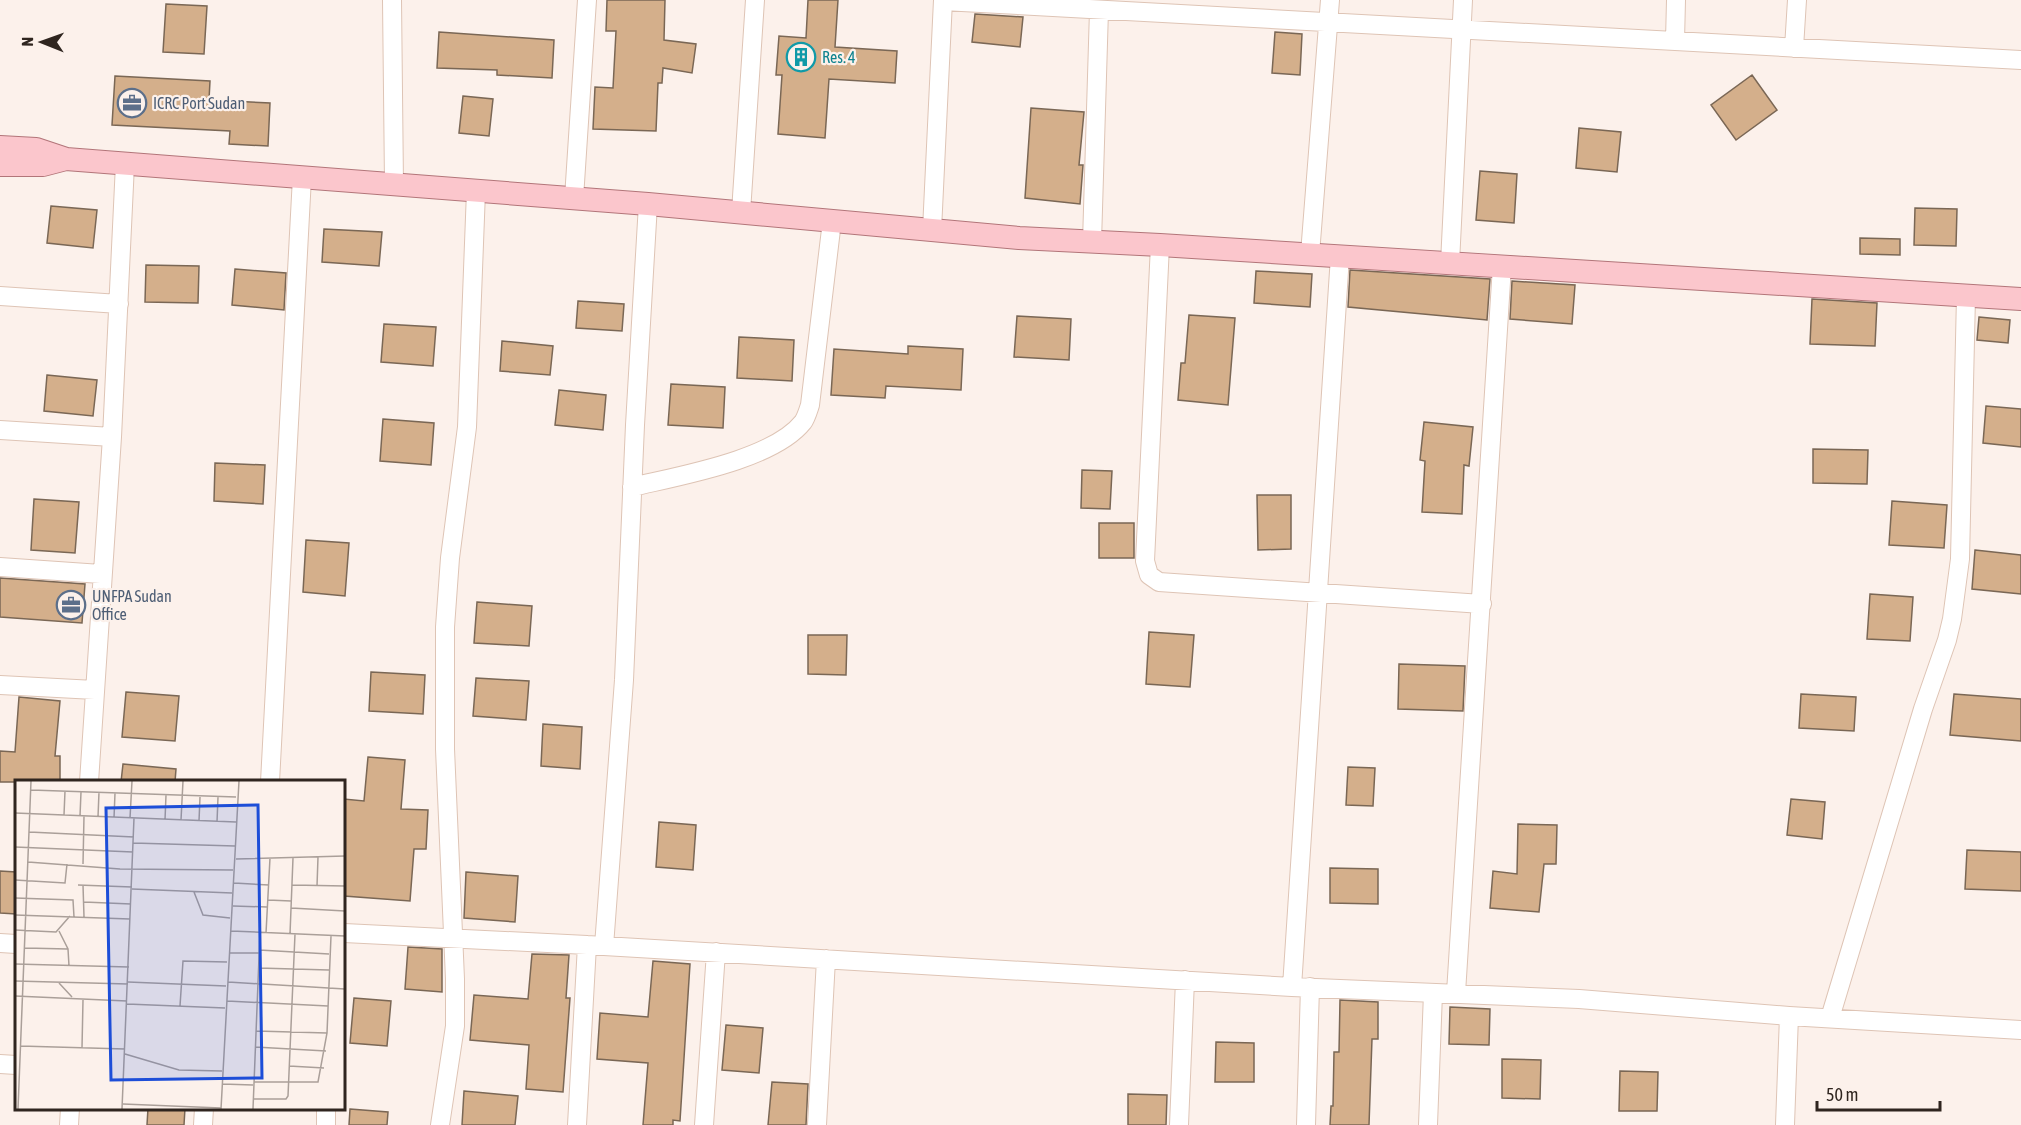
<svg xmlns="http://www.w3.org/2000/svg" width="2021" height="1125" font-family="'Asap Condensed',sans-serif">
<rect width="100%" height="100%" fill="#fcf1eb"/>
<path fill="#d4af8b" stroke="#7a6755" stroke-width="1.5" d="M607 0H665L664 40 696 44 692 73 663 68 662 83H658L656 131 593 129 595 87 613 88 616 31H606Z
M808 0H838L835 47 897 51 895 83 829 79 825 138 778 134 782 75H776L779 36 806 38Z
M166 4 207 6 204 54 163 52Z
M975 14 1023 17 1020 47 972 42Z
M439 32 554 40 552 78 497 75V70L437 68Z
M1275 32 1302 34 1300 75 1272 73Z
M1752 75 1777 110 1736 140 1711 105Z
M115 76 210 81 209 100 270 103 268 146 229 144 230 131 112 125Z
M463 96 493 99 489 136 459 133Z
M1031 108 1084 112 1079 165H1083L1080 204 1025 198Z
M1579 128 1621 132 1617 172 1576 168Z
M1480 171 1517 174 1514 223 1476 220Z
M51 206 97 210 93 248 47 243Z
M1915 208 1957 209 1956 246 1914 245Z
M324 229 382 232 379 266 322 262Z
M1860 238 1900 239V255L1860 254Z
M146 265 199 266 198 303 145 302Z
M235 269 286 273 284 310 232 305Z
M1350 270 1490 279 1487 320 1348 307Z
M1256 271 1312 274 1310 307 1254 303Z
M1512 281 1575 285 1572 324 1510 319Z
M1812 299 1877 303 1875 346 1810 344Z
M578 301 624 304 622 331 576 328Z
M1189 315 1235 318 1228 405 1178 400 1181 363H1185Z
M1017 316 1071 319 1069 360 1014 357Z
M1979 317 2010 320 2008 343 1977 340Z
M384 324 436 327 433 366 381 362Z
M739 337 794 340 792 381 737 378Z
M502 341 553 346 550 375 500 371Z
M908 346 963 349 961 390 886 386 885 398 831 395 834 349 908 354Z
M47 375 97 380 93 416 44 411Z
M671 384 725 387 723 428 668 425Z
M559 390 606 395 603 430 555 425Z
M1986 406 2021 409V447L1983 443Z
M383 419 434 423 431 465 380 461Z
M1424 422 1473 427 1469 466 1464 465 1462 514 1422 512 1425 461 1420 460Z
M1813 449 1868 450 1867 484 1813 483Z
M215 463 265 465 263 504 214 501Z
M1082 470 1112 471 1110 509 1081 508Z
M1257 495H1291V549L1258 550Z
M34 499 79 502 75 553 31 550Z
M1892 501 1947 505 1944 548 1889 545Z
M1099 523H1134V558H1099Z
M306 540 349 543 345 596 303 592Z
M1975 550 2021 555V594L1972 589Z
M0 578 85 584 82 623 0 617Z
M1870 594 1913 597 1910 641 1867 639Z
M477 602 532 606 529 646 474 643Z
M1149 632 1194 635 1190 687 1146 684Z
M808 635H847L846 675 808 674Z
M1399 664 1465 666 1463 711 1398 709Z
M371 672 425 675 423 714 369 711Z
M476 678 529 681 526 720 473 716Z
M126 692 179 696 175 741 122 737Z
M1801 694 1856 697 1854 731 1799 728Z
M1954 694 2021 699V741L1950 735Z
M19 697 60 701 55 756H60V782H0V751L15 752Z
M543 724 582 727 580 769 541 766Z
M368 757 405 760 401 809 428 810 426 849H414L410 901 344 896V799L364 801Z
M123 764 176 769 175 782H121Z
M1348 767 1375 768 1373 806 1346 805Z
M1791 799 1825 802 1822 839 1787 835Z
M659 822 696 825 693 870 656 867Z
M1518 824 1557 825 1556 864H1544L1539 912 1490 908 1493 871 1517 874Z
M1967 850 2021 852V891L1965 889Z
M1330 868 1378 869V904L1330 903Z
M0 871 16 872V914L0 913Z
M466 872 518 876 515 922 464 918Z
M408 947 442 949V992L405 989Z
M532 954 569 955 566 998H570L563 1092 526 1089 529 1045 470 1040 474 995 528 999Z
M653 961 690 964 680 1121 673 1120V1125H643L648 1063 597 1059 600 1013 648 1017Z
M354 998 391 1001 387 1046 350 1043Z
M1340 1000 1378 1002V1039H1372L1369 1125H1330L1331 1106H1333L1334 1052H1339Z
M1450 1007 1490 1009 1489 1045 1449 1044Z
M726 1025 763 1028 759 1073 722 1070Z
M1216 1042 1254 1043V1082H1215Z
M1502 1059 1541 1060 1540 1099 1502 1098Z
M1620 1071 1658 1072 1657 1111H1619Z
M772 1082 808 1084 806 1125H768Z
M464 1091 518 1096 515 1125H462Z
M1128 1094 1167 1095 1166 1125H1128Z
M148 1108H185L184 1125H147Z
M350 1109 388 1112 387 1125H349Z"/>
<g fill="none" stroke-linecap="round" stroke-linejoin="round">
<g stroke="#dec4b5" stroke-width="20">
<path id="minor" d="M392 0 394 184
M943 1 2021 60
M1675 41 1676 0
M1794 48 1797 0
M574 198 587 0
M741 212 755 0
M932 230 943 0
M1092 242 1099 10
M1160 245 1145 561 1149 575 1159 582 1482 604
M1310 254 1330 0
M1450 263 1463 0
M0 296 119 304
M0 430 112 437
M632 487C678 476 773 460 803 422 806 418 808 411 810 405L832 221
M0 567 101 574
M0 685 95 690
M89 782 112 437 125 164
M270 782 302 177
M344 933 587 945 1292 987 1579 999 1789 1016 2021 1030
M0 943 16 944
M604 946 624 680 635 425 648 204
M1292 987 1340 256
M1456 993 1502 266
M1830 1018 1923 709 1947 640 1952 619 1960 559 1966 296
M0 1064 16 1065
M69 1125 70 1108
M203 1125 204 1108
M326 1125V1108
M440 1125 455 1026V979L445 749V627L450 558 467 427 476 191
M577 1125 587 945
M704 1125 716 952
M817 1125 826 959
M1179 1125 1185 980
M1306 1125 1310 987
M1428 1125 1433 993
M1785 1125 1789 1016"/>
</g>
<g stroke="#b27579" stroke-width="24">
<path id="major" d="M0 147 36 149 66 159 648 204 1019 238 1160 245 2021 299
M0 165H43L66 159"/>
</g>
<use href="#minor" stroke="#fff" stroke-width="18"/>
<use href="#major" stroke="#fbc6cc" stroke-width="22"/>
</g>
<defs>
<g id="building-ring" transform="scale(1.5)"><circle r="9.5" fill="#fcf1eb" stroke="#0f9aa8" stroke-width="1.5"/><path d="M-4-6H4V6H1V3H-1V6H-4ZM-2.5-4.3h1.7v1.8h-1.7ZM.8-4.3h1.7v1.8H.8ZM-2.5-1h1.7V.8h-1.7ZM.8-1h1.7V.8H.8Z" fill="#0f9aa8"/></g>
<g id="office-ring" transform="scale(1.5)"><circle r="9.5" fill="#fcf1eb" stroke="#5c6f8a" stroke-width="1.5"/><path d="M-6-3h4V-5.5h4V-3h4V5H-6ZM-1-4.5V-3h2v-1.5ZM-6 0V1H6V0Z" fill="#5c6f8a"/></g>
</defs>
<g fill-rule="evenodd">
<use href="#building-ring" x="801" y="57"/>
<use href="#office-ring" x="132" y="103"/>
<use href="#office-ring" x="71" y="605"/>
</g>
<g text-anchor="middle" dominant-baseline="central" stroke-width="4.5" stroke-linejoin="round" paint-order="stroke">
<g font-size="16" fill="#0d838f" stroke="#fcf1eb" text-anchor="start">
<text x="822" y="57">Res. 4</text>
</g>
<g font-size="16" fill="#4e5e75" stroke="#fcf1eb" text-anchor="start">
<text x="153" y="103">ICRC Port Sudan</text>
<text x="92" y="596">UNFPA Sudan<tspan x="92" dy="18">Office</tspan></text>
</g>
</g>
<g transform="translate(15 780)">
<rect width="330" height="330" fill="#fcf1eb"/>
<path fill="none" stroke="#aa9f99" stroke-width="1.5" d="M16 10 221 17M0 33 221 42M49 35 50 11M65 36 66 12M83 37 84 12M99 38 100 13M115 38 117 1M150 40 151 15M166 40 168 1M184 41 185 17M202 42 203 17M14 52 119 57M118 63 220 66M0 67 118 72M221 79 330 76M13 82 105 89 218 90M68 84 69 36M0 100 50 103 52 84M219 103 254 105M63 105 117 107M68 105 69 137M277 105 330 106M302 106 303 77M117 109 217 113M179 112 188 135 215 138M0 118 58 120 59 137M253 120 276 121M69 122 116 124M218 126 252 127M276 128 330 131M0 135 115 139M0 150 41 152 55 136M44 151 53 169 54 186M216 151 330 156M251 153 255 78M275 154 278 78M10 168 53 169M244 170 314 174M214 173H244M0 184 114 187M243 188 314 190M0 201 113 204M113 202 211 206M213 202 330 209M44 203 57 217M0 216 112 221M212 221 313 226M112 224 210 228M165 226 168 181 212 182M241 251 312 253M5 266 110 269M240 267 311 271M67 268 68 220M110 274 164 290 207 291M274 286 309 288M239 302H303L312 253 316 156M207 304 238 305M239 319H271L273 316 280 154M108 324 206 328M3 329 16 1M107 329 119 38M206 329 224 1M238 329 245 152"/>
<path fill="#1d4ed8" fill-opacity="0.15" stroke="#1d4ed8" stroke-width="3" d="M243 25 247 298 96 300 91 28Z"/>
<rect width="330" height="330" fill="none" stroke="#2f251f" stroke-width="3"/>
</g>
<g transform="translate(42 42) rotate(271)" stroke="#fcf1eb" stroke-width="4.5" paint-order="stroke">
<path d="M0-4.5L10 22L0 15L-10 22Z" fill="#2f251f"/>
<text y="-9" font-size="16" font-weight="bold" text-anchor="middle" fill="#2f251f">N</text>
</g>
<path d="M1817 1101v9h123v-9" fill="none" stroke="#2f251f" stroke-width="3"/>
<text x="1826" y="1101" font-size="18" fill="#2f251f" stroke="#fcf1eb" stroke-width="4.5" paint-order="stroke">50 m</text>
</svg>
